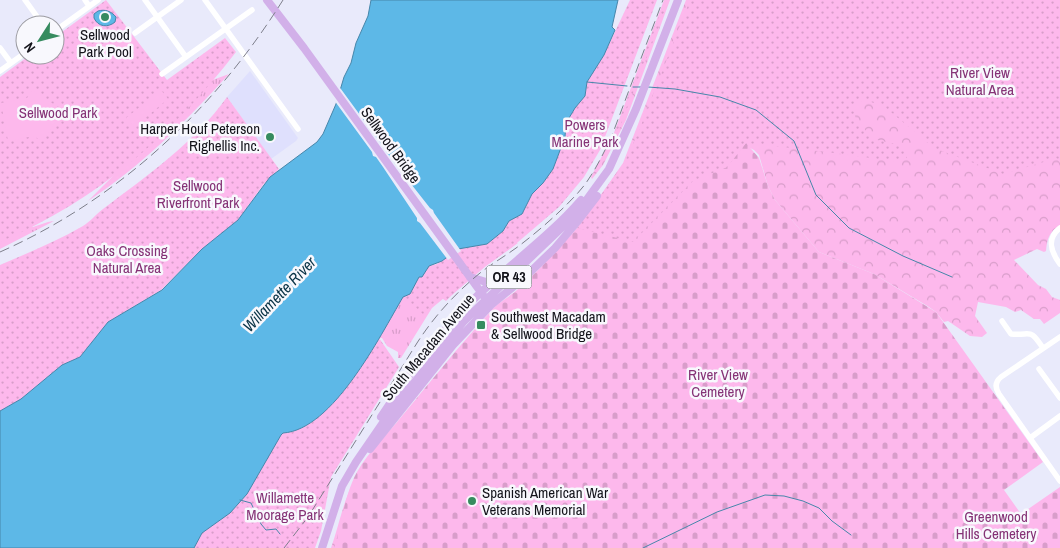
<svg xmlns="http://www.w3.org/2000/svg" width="1060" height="548" font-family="'Archivo Narrow',sans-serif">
<defs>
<pattern id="grass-tufts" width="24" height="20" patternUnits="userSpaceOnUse" patternTransform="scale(1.25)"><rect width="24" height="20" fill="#fdb8ec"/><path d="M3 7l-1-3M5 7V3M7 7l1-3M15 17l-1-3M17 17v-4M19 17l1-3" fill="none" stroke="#d89dca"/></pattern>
<pattern id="forest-crowns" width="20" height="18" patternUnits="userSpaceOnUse" patternTransform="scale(1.25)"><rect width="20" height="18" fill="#fdb8ec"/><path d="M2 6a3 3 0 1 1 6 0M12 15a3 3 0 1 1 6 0" fill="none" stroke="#d89dca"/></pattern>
<pattern id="cemetery-stones" width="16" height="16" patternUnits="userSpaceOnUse" patternTransform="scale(1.25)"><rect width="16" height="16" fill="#fdb8ec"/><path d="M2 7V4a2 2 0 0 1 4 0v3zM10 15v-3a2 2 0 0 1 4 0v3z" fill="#d89dca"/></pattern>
<pattern id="park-dots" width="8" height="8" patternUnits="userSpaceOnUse" patternTransform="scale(1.25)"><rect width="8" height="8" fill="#fdb8ec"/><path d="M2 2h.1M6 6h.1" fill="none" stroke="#d89dca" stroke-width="1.8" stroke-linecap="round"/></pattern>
</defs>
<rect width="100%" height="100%" fill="#e9eafb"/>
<path fill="#dfe0fd" d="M250 71 298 138 296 141 271 159 227 97Z"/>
<path fill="url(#grass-tufts)" d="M229 74C186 121 142 166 88 201L207 82Z
M0 206 33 227 48 222 54 221 0 249Z
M516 243H518L486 266 452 295 450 293 432 308 401 358H398V352L387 346 382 338H379L403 296Z"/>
<path fill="url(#forest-crowns)" d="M664 0H670L626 120 603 165 592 179 591 177 614 133Z
M686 0H1060V225C1049 232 1047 239 1046 251L1044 252 1037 249 1014 260 1038 285 1046 289 1052 297 1060 300V313L1044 324 1040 319H1034L1021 310 1015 312 1006 307 978 302 975 316 987 333 982 337 970 336 948 321 944 322 936 312 929 307 874 274 819 252 775 200 768 186 759 155 754 150 748 147 373 548H331C340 522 344 496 359 472L547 286 542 266 578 228 623 163Z"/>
<path fill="url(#cemetery-stones)" d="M746 143 759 158 768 186 775 200 819 252 874 274 936 312 1043 462 1004 490 1021 514 1060 487V548H334C342 523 344 496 357 472 369 451 387 435 402 416 431 381 459 346 490 312 498 302 510 297 519 288 540 269 559 249 577 228L633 241 693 181 727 167Z"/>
<path fill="url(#park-dots)" d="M106 0 167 80 225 38 236 52C170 137 99 199 0 242V77L30 55H55V37Z
M630 0H657L600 150 584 177 559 207 511 248 470 277 446 301 440 297 424 315 403 296 410 294 419 277 429 266 437 264 458 249 487 244 503 231 509 221 522 214 532 194 543 183 553 169 565 137 566 123 575 108 585 96 587 82 604 55Z
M666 0H669L611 150 609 147 653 30Z
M690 0H1060V163L1057 158 1003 174 934 148 886 108 864 99 853 109 856 119 873 139 904 146 907 158 900 162 827 152 746 143 727 167 693 181 633 242 577 228 624 163 638 133Z
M227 97 279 169 263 185 238 220 202 249 161 290 108 322 80 357 62 365 21 399 0 411V265C28 253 57 241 83 226 90 222 96 214 103 209 148 175 194 143 227 97Z
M379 338 399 367 331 477 321 531 315 548H194L202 533 230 513 247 494 281 435 283 433C323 431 361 369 379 338Z"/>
<path fill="#fdb8ec" d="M125 29 138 46 120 59 108 42Z
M32 90 61 109 62 112 42 142 34 136 8 141 1 103 27 98Z
M161 90 168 99 134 127 126 118Z"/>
<path fill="#5db8e7" stroke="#4786aa" d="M371 0H618L612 27 615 30 604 55 587 82 585 96 575 108 566 123 565 137 553 169 543 183 532 194 522 214 509 221 503 231 487 244 458 249 442 261 429 266 422 277H419L410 294 403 297C380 336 333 430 283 433L281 435 247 494 230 513 202 533 194 548H0V411L21 399 62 365 80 357 108 322 162 290 202 249 238 220 270 177 317 142 323 134 336 104 344 77 351 63 356 43 368 16Z
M98 11C105 9 111 11 116 17L115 22C108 28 98 27 94 18V14Z"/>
<path fill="#e9eafb" d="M338 85 382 145 385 147V150L393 161 430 208 433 210 434 213 461 251 448 260 420 223 417 221V218L383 167 376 157 373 156 372 152 334 100Z"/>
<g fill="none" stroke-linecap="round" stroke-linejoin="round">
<path stroke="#4786aa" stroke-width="1" d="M587 82 627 86
M633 87H642
M648 87 675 89 720 97 756 110 794 141 816 195 849 228 903 256 952 277
M240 500 251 503 261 524 266 530 276 529 280 534
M643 548 717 512 765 495 784 496 803 501 819 508 832 521 851 535"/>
<path stroke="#fff" stroke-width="5.5" d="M25 0 43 25
M85 0 89 6
M145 0 186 57
M205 0 298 129
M55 31 98 0
M135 33 181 0
M0 48 11 63
M0 71 25 53
M162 74 252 10
M1060 228C1046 239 1051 252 1060 264
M1002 321 1011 334C1032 336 1029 327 1043 348
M1060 337 1001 377C995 382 995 388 999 394L1060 481
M1039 369 1060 398
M1030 438 1060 416"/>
<path stroke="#d2b0e9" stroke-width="8" d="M267 0 304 48 488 302
M470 277 486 282 495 279
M381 417C408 376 436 336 471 302 506 267 548 238 581 200
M370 449 453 345 491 305 524 278 555 248 577 222 597 196
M322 548 342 486 356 462 389 414 464 321 577 213 609 169 636 109 678 0"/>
<path stroke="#7e7f8b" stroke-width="1" stroke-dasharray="10 5" stroke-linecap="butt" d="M0 252C119 199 214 110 283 0
M284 548 308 517 417 343C433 318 452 297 474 278 490 264 508 255 524 242 542 228 560 212 575 196 591 180 601 158 611 138L663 0"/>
</g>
<g fill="#368b5f" stroke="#f8f8fd" stroke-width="2">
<circle cx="105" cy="17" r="5"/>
<circle cx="270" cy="137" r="5"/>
<rect x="476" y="320" width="10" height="10" rx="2.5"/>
<circle cx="472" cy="501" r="5"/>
</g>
<g text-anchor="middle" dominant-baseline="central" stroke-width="5" stroke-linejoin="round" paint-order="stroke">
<rect fill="#f8f8fd" stroke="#58585e" stroke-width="1" x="486.5" y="265.5" width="45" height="23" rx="4"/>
<g font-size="14" font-weight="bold" fill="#13131a">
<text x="509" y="277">OR 43</text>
</g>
<g font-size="15" fill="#13131a" stroke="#f8f8fd" text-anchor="start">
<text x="105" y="34" text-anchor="middle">Sellwood<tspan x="105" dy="17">Park Pool</tspan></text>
<text x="260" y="128" text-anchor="end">Harper Houf Peterson<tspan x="260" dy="17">Righellis Inc.</tspan></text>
<text x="491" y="316">Southwest Macadam<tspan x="491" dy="17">&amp; Sellwood Bridge</tspan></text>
<text x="482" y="492">Spanish American War<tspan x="482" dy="17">Veterans Memorial</tspan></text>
</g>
<g font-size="15" fill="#853276" stroke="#f8f8fd">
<text x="980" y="72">River View<tspan x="980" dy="17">Natural Area</tspan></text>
<text x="58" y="112">Sellwood Park</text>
<text x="585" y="124">Powers<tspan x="585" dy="17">Marine Park</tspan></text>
<text x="198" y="185">Sellwood<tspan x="198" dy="17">Riverfront Park</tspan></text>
<text x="127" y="250">Oaks Crossing<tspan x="127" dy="17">Natural Area</tspan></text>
<text x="718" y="374">River View<tspan x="718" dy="17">Cemetery</tspan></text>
<text x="285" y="497">Willamette<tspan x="285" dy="17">Moorage Park</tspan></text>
<text x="996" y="516">Greenwood<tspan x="996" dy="17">Hills Cemetery</tspan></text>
</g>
<g font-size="15" fill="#13131a" stroke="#f8f8fd">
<text transform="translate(391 145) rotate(54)">Sellwood Bridge</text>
<text transform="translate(428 347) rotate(-50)">South Macadam Avenue</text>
</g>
<g font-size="16" font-style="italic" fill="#083245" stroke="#f8f8fd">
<text transform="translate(279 294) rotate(-46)">Willamette River</text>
</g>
</g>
<g transform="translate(40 40) rotate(234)"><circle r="24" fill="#f8f8fd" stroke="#9c9ca2"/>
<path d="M0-4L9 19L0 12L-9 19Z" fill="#368b5f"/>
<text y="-8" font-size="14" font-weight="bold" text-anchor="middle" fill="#13131a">N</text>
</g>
</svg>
